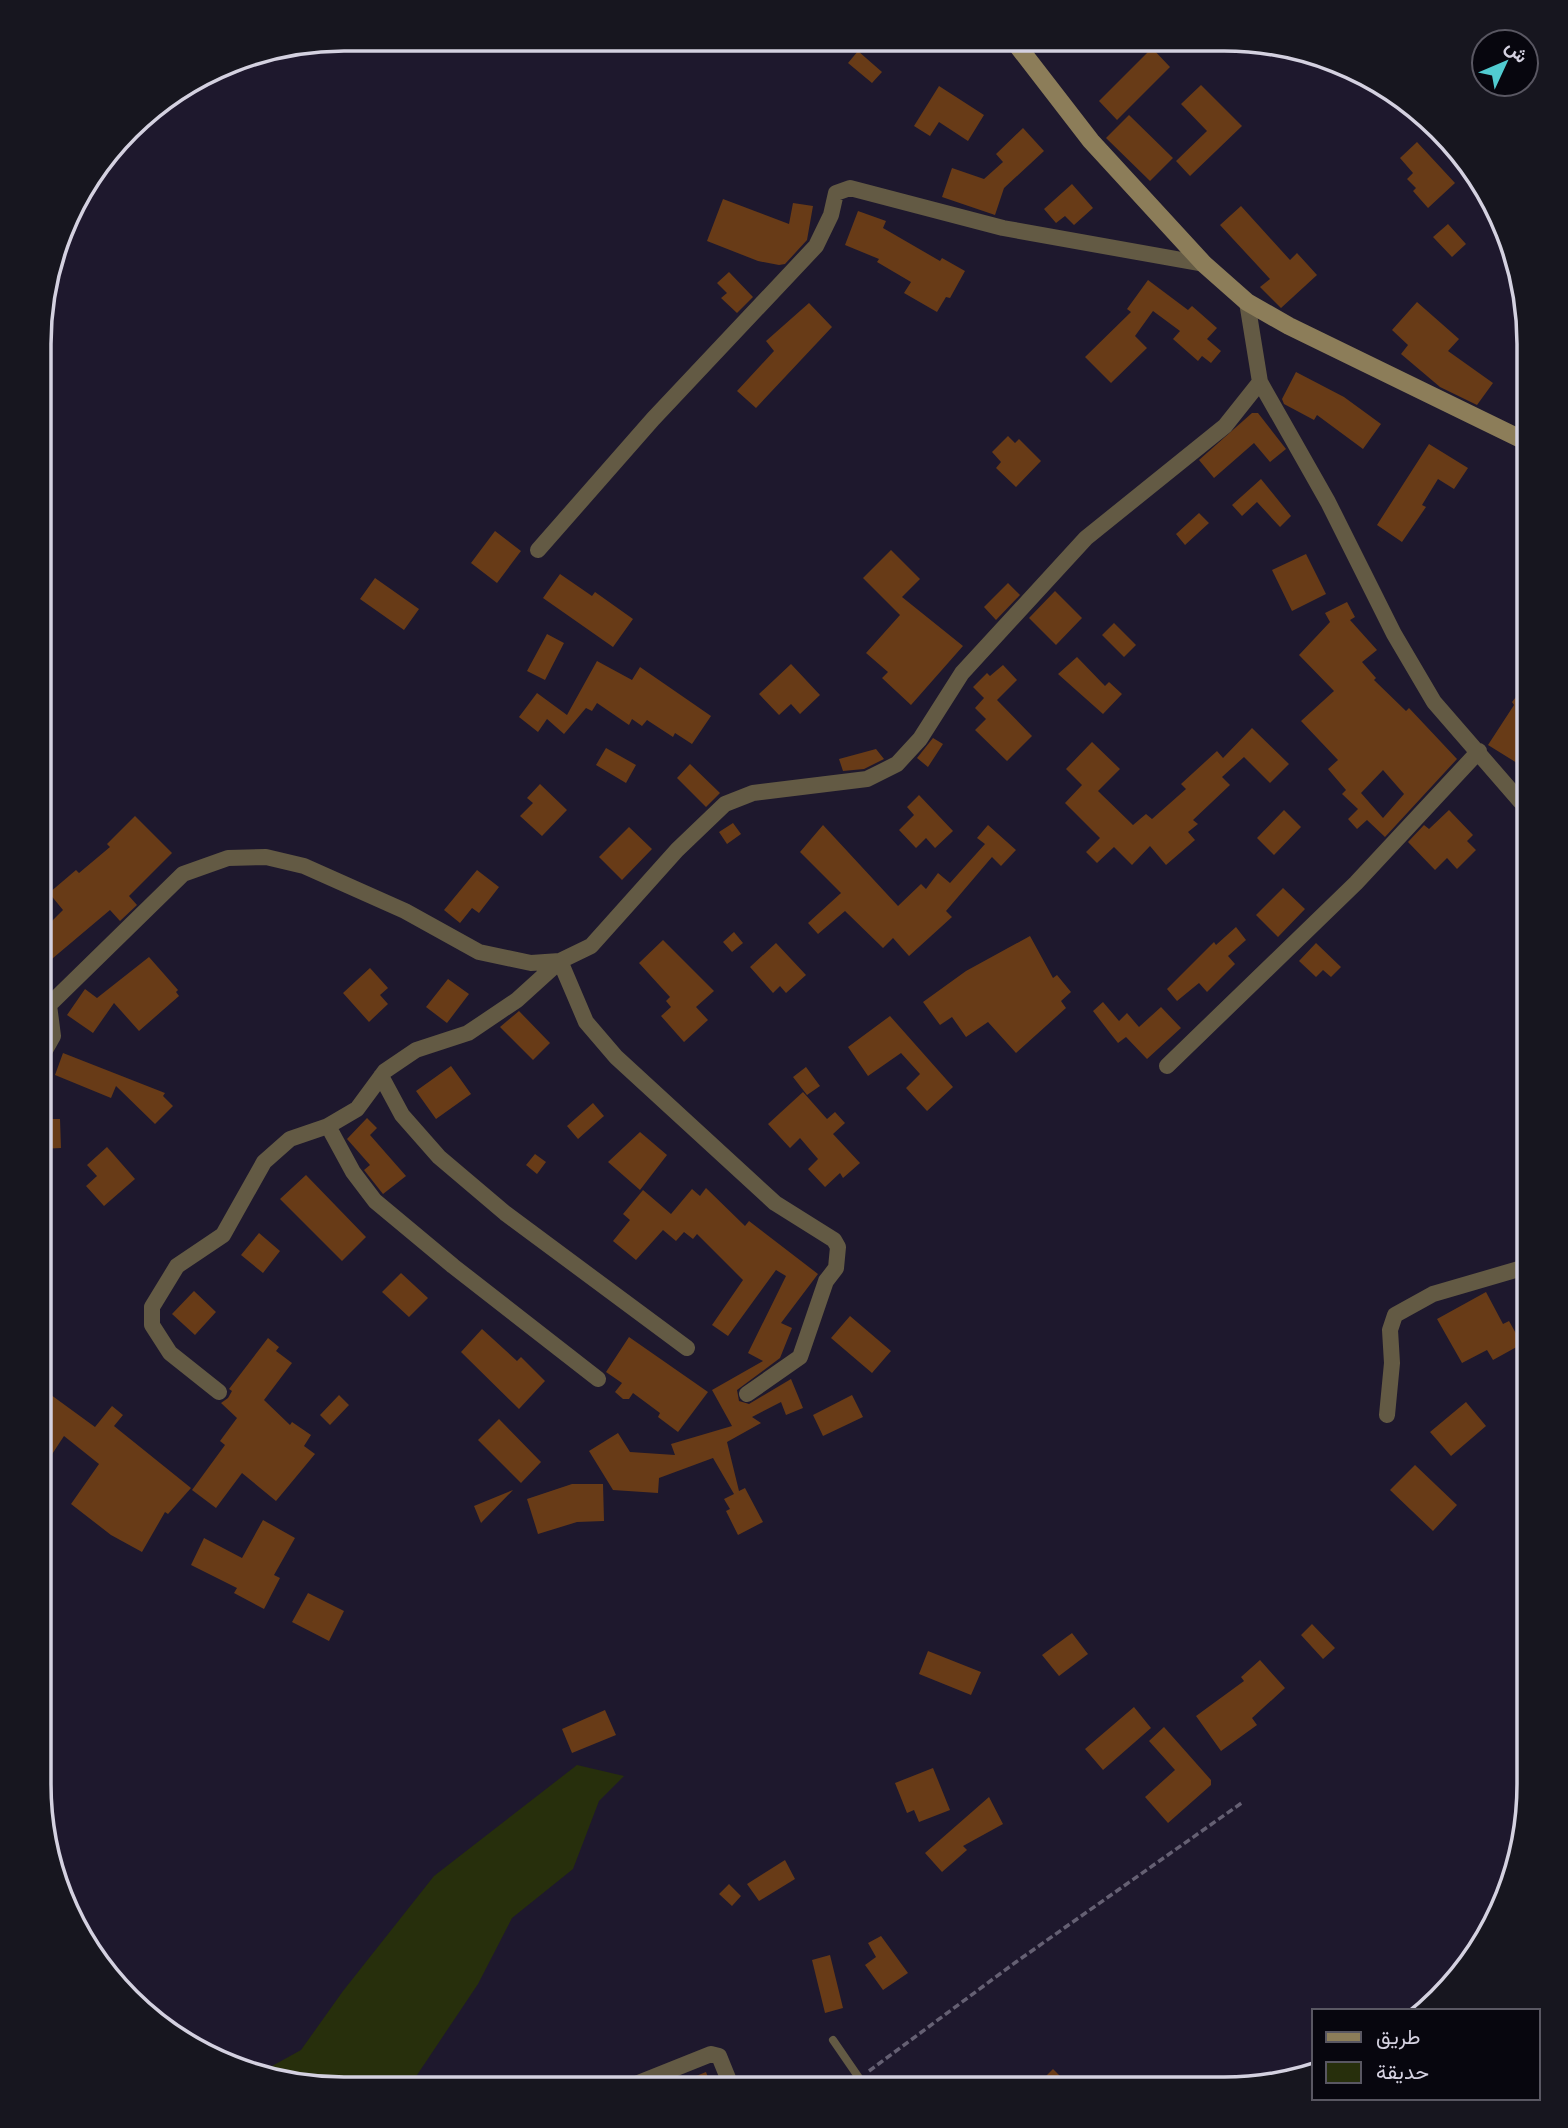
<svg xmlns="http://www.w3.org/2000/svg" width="1568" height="2128" font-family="Karla,Vazirmatn,sans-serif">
<rect width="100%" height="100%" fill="#1e182d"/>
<path fill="#272f0c" d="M577 1765 624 1776 599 1801 573 1869 512 1918 478 1984 409 2087H305L263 2071 301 2050 343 1991 434 1876Z"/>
<path fill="#683b17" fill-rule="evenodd" d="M1152 48 1170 67 1117 120 1099 101Z
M858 51 882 72 872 83 848 63Z
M1201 85 1242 126 1190 176 1176 161 1207 131 1181 104Z
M939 86 984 115 968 141 939 122 930 136 914 126Z
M1129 115 1173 158 1150 181 1106 138Z
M1023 128 1044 151 1004 188 995 215 942 197 952 168 984 179 1003 162 996 154Z
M1417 142 1455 183 1428 208 1413 191 1416 188 1407 179 1413 173 1400 158Z
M1072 184 1093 208 1074 225 1065 216 1056 223 1044 209Z
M723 199 789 224 793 203 813 206 807 240 785 264 779 265 758 261 707 241Z
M1241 206 1290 260 1297 253 1317 275 1281 308 1260 287 1270 279 1220 225Z
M858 211 886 221 883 228 940 261 942 258 965 271 950 298 946 297 937 312 904 293 911 282 877 262 879 259 845 245Z
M1448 224 1466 244 1452 257 1433 237Z
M729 272 753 297 737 313 721 298 727 293 717 283Z
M1148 280 1188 310 1192 306 1217 328 1207 339 1221 351 1211 363 1202 356 1198 361 1173 339 1180 331 1153 311 1135 336 1147 348 1111 383 1085 357 1131 312 1127 309Z
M1417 302 1459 339 1448 351 1493 383 1477 405 1440 387 1401 354 1408 345 1392 330Z
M809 303 832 327 756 408 737 391 774 351 766 341Z
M1296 372 1344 397 1381 424 1363 449 1317 415 1314 420 1284 404 1282 399Z
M1252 413H1258L1286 449 1270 462 1254 443 1214 478 1199 460Z
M1008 436 1015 443 1019 439 1041 461 1016 487 996 468 1001 462 992 452Z
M1429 444 1468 468 1454 489 1438 479 1422 505 1426 507 1402 542 1377 525Z
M1261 479 1291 516 1280 527 1257 502 1242 516 1232 505Z
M1199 513 1209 523 1185 545 1176 534Z
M495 531 521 551 497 583 471 563Z
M891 550 920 579 902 597 963 646 911 705 882 678 888 672 866 653 900 615 863 578Z
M1306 554 1326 594 1292 611 1272 570Z
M560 574 592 596 595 592 633 619 613 647 543 598Z
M375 578 419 609 404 630 360 599Z
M1008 583 1020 595 996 620 984 607Z
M1055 591 1082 618 1056 645 1029 618Z
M1347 602 1355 617 1350 620 1377 650 1362 662 1376 678 1374 680 1406 711 1409 708 1457 759 1385 837 1367 820 1357 829 1348 819 1358 809 1342 794 1346 790 1328 769 1338 760 1301 721 1334 691 1299 655 1330 622 1325 613ZM1383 770 1404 794 1383 818 1361 793Z
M1114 623 1136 645 1124 657 1102 635Z
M547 634 564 643 545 680 527 671Z
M1077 657 1105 686 1109 682 1122 694 1103 714 1058 674Z
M597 661 632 680 640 667 711 716 692 744 675 733 673 737 647 720 642 726 632 719 629 725 597 703 592 711 586 708 564 734 547 719 538 732 519 717 537 693 567 715Z
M791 664 820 695 800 714 791 704 779 715 759 694Z
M1003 665 1017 680 997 700 1032 736 1007 761 975 730 986 719 975 708 984 698 973 687 987 673 990 676Z
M1529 681V764L1520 758 1517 763 1488 745 1514 705 1512 702Z
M1252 728 1289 764 1270 783 1244 757 1222 777 1230 785 1193 820 1198 824 1188 832 1195 840 1166 865 1150 846 1132 865 1114 847 1097 863 1086 852 1100 838 1065 803 1082 785 1066 769 1092 742 1120 769 1098 791 1133 825 1146 814 1152 819 1186 789 1181 784 1217 751 1223 758Z
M933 738 943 744 928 767 917 758Z
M606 748 636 765 626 783 596 765Z
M876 749 884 759 864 769 843 771 839 759Z
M690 764 720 793 706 807 677 778Z
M540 784 567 810 542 836 520 816 533 803 527 798Z
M919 795 953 831 935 848 926 838 916 848 899 830 914 815 907 807Z
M1284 810 1301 827 1274 855 1257 838Z
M1449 810 1473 835 1467 841 1476 850 1457 869 1447 858 1435 870 1408 842 1424 825 1429 829Z
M135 816 172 853 129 896 137 905 120 921 110 910 40 969V933L63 910 49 893 76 870 79 873 110 847 107 844Z
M733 823 741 834 727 844 719 832Z
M823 825 898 906 921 884 926 889 938 873 950 883 985 844 977 838 988 825 1016 850 1001 866 992 857 946 911 952 917 909 956 893 938 883 948 845 911 818 934 808 923 841 893 800 852Z
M629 827 652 849 622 880 599 857Z
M477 870 499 887 479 913 472 908 460 923 444 910Z
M1283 888 1305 909 1278 937 1256 915Z
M1236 927 1246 940 1228 956 1235 964 1207 992 1199 983 1177 1001 1167 989 1214 942 1216 945Z
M734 932 743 943 732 952 723 942Z
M1030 936 1053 978 1057 975 1071 992 1061 1001 1066 1008 1016 1053 988 1022 966 1037 952 1017 940 1025 923 1002 966 971Z
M663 940 714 991 696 1007 708 1020 684 1042 661 1016 671 1007 666 1001 670 997 639 963Z
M776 943 806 975 786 993 780 986 773 993 750 967Z
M1316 943 1341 967 1331 977 1323 970 1316 977 1299 961Z
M149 957 178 990 176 992 179 996 139 1031 114 1003 93 1033 67 1015 85 989 97 998Z
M370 968 388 988 380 995 388 1004 369 1022 343 993Z
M448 979 469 994 447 1023 426 1007Z
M1103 1002 1119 1021 1127 1013 1139 1027 1161 1007 1181 1028 1147 1059 1126 1037 1118 1043 1110 1033 1093 1011Z
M519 1011 550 1043 533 1060 500 1027Z
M890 1016 953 1087 927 1111 906 1088 920 1074 901 1053 868 1076 848 1047Z
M63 1053 165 1093 163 1096 173 1106 155 1124 116 1086 111 1098 55 1075Z
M451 1066 471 1094 436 1119 416 1091Z
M806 1067 820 1086 807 1095 793 1077Z
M803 1092 827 1119 835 1112 845 1123 833 1134 860 1163 843 1178 840 1173 825 1187 808 1169 818 1159 800 1138 790 1148 768 1124Z
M593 1103 604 1116 578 1139 567 1126Z
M367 1118 377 1128 370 1135 406 1176 383 1194 364 1170 370 1165 347 1139Z
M40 1119H60L61 1148 40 1149Z
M640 1132 667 1155 640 1190 608 1162Z
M107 1147 135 1179 104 1206 86 1186 97 1176 87 1165Z
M535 1154 546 1162 537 1174 526 1165Z
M306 1175 366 1237 342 1261 280 1199Z
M706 1188 745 1226 749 1221 818 1274 781 1323 792 1328 780 1358 737 1390 739 1401 749 1404 791 1379 803 1408 786 1415 781 1402 752 1417 761 1423 727 1442 739 1491 745 1488 763 1522 738 1535 726 1511 730 1509 724 1499 734 1494 713 1458 659 1478 658 1493 613 1490 589 1451 618 1433 630 1452 675 1455 671 1444 732 1426 712 1390 763 1361 748 1353 786 1276 776 1270 728 1336 712 1325 743 1280 697 1234 693 1239 684 1232 676 1241 663 1230 636 1260 613 1241 630 1220 623 1214 643 1190 671 1214 692 1189 700 1196Z
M259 1233 280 1251 263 1273 241 1255Z
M401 1273 428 1298 409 1317 382 1292Z
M194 1291 216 1312 195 1335 172 1314Z
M1486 1292 1503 1324 1509 1321 1522 1344 1493 1360 1487 1350 1462 1363 1437 1319Z
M850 1316 891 1351 872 1373 831 1338Z
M482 1329 517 1361 521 1357 545 1381 519 1409 461 1352Z
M629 1337 708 1392 678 1432 658 1417 660 1413 633 1393 629 1399H623L615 1392 622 1383 606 1372Z
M268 1338 279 1347 276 1351 292 1363 264 1400 290 1425 292 1422 311 1435 304 1446 315 1454 276 1501 242 1473 216 1508 192 1490 225 1445 220 1441 237 1418 221 1403 228 1398 232 1391 229 1389Z
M47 1392 95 1427 112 1406 123 1415 114 1426 191 1488 168 1514 165 1512 142 1552 111 1535 71 1504 99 1464 64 1436 39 1474V1402Z
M339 1395 349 1405 330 1425 320 1415Z
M852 1395 863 1417 823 1436 813 1415Z
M1466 1402 1486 1426 1451 1456 1430 1432Z
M499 1419 541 1462 521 1483 478 1440Z
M1415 1465 1457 1505 1433 1531 1390 1490Z
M572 1484H603L604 1521 577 1522 538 1534 527 1499Z
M513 1490 481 1523 474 1506Z
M263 1520 295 1538 274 1575 280 1578 264 1609 234 1593 237 1588 191 1565 204 1538 242 1558Z
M308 1593 344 1611 329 1641 292 1622Z
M1312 1624 1335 1648 1323 1659 1301 1635Z
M1072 1633 1088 1654 1059 1676 1042 1655Z
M928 1651 981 1672 971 1695 919 1674Z
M1260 1660 1285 1688 1252 1718 1257 1725 1221 1751 1196 1716 1244 1681 1241 1677Z
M1134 1707 1151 1728 1103 1770 1085 1749Z
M605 1710 616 1735 572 1753 562 1729Z
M1164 1727 1211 1780V1785L1168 1823 1145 1797 1175 1770 1149 1741Z
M933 1768 950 1810 919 1822 914 1810 907 1813 895 1783Z
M989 1797 1003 1824 963 1846 967 1850 942 1872 925 1853Z
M785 1860 795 1879 759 1901 747 1884Z
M729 1884 741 1896 732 1906 719 1894Z
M881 1936 908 1973 883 1990 865 1965 876 1957 868 1943Z
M830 1955 843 2008 825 2013 812 1960Z
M1053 2069 1073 2089H1033Z
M706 2072 712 2088H669V2087Z"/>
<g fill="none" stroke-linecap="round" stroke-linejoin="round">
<path stroke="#656073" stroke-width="3.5" stroke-dasharray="7 3.5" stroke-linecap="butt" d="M869 2071 1016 1962 1243 1802"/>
<path stroke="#635a44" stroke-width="8" d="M833 2040 866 2088"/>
<path stroke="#635a44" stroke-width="16" d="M1247 302 1260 382 1328 502 1394 634 1434 702 1520 801 1529 807
M538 550 653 419 816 246 831 215 836 193 850 188 1003 228 1204 264
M40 1059 53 1036 49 1005 183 874 228 858 266 857 304 866 405 911 479 952 531 963 560 961 591 946 677 850 725 804 753 793 867 779 897 764 920 739 962 673 1086 538 1225 426 1260 382
M1167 1066 1356 883 1479 751
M381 1076 402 1115 439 1157 505 1213 687 1348
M328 1126 353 1172 375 1201 453 1266 598 1379
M219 1392 170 1353 152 1325V1307L177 1266 223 1235 264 1162 290 1139 328 1126 357 1109 385 1071 416 1050 468 1033 517 1000 560 961 586 1022 616 1057 775 1203 834 1240 838 1247 836 1268 826 1281 800 1357 747 1394
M1387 1415 1392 1363 1390 1330 1395 1315 1433 1294 1529 1266
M626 2088 711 2054 719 2056 732 2088"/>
<path stroke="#8c7d59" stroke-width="18" d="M1013 40 1091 141 1204 264 1247 302 1289 326 1529 443"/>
</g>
<path d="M0 0H1568V2128H0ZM344 51H1224A293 293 0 0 1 1517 344V1784A293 293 0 0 1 1224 2077H344A293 293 0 0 1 51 1784V344A293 293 0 0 1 344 51Z" fill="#17161f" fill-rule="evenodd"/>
<path fill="none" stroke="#d4d1e0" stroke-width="3.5" d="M344 51H1224A293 293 0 0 1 1517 344V1784A293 293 0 0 1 1224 2077H344A293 293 0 0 1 51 1784V344A293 293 0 0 1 344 51Z"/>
<rect x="1312" y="2009" width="228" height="91" fill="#07060e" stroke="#595762" stroke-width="2"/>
<rect x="1326" y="2032" width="35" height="10" fill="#8c7d59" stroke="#595762" stroke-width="2"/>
<text x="1376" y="2044" font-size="21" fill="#d4d1e0">طريق</text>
<rect x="1326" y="2062" width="35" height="21" fill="#272f0c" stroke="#595762" stroke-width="2"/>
<text x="1376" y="2079" font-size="21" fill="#d4d1e0">حديقة</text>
<g transform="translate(1505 63) rotate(46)"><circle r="33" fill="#07060e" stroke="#595762" stroke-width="2"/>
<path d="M0-5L12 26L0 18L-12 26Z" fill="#51ccd1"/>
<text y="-10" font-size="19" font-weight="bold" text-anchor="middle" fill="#d4d1e0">ش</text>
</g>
</svg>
